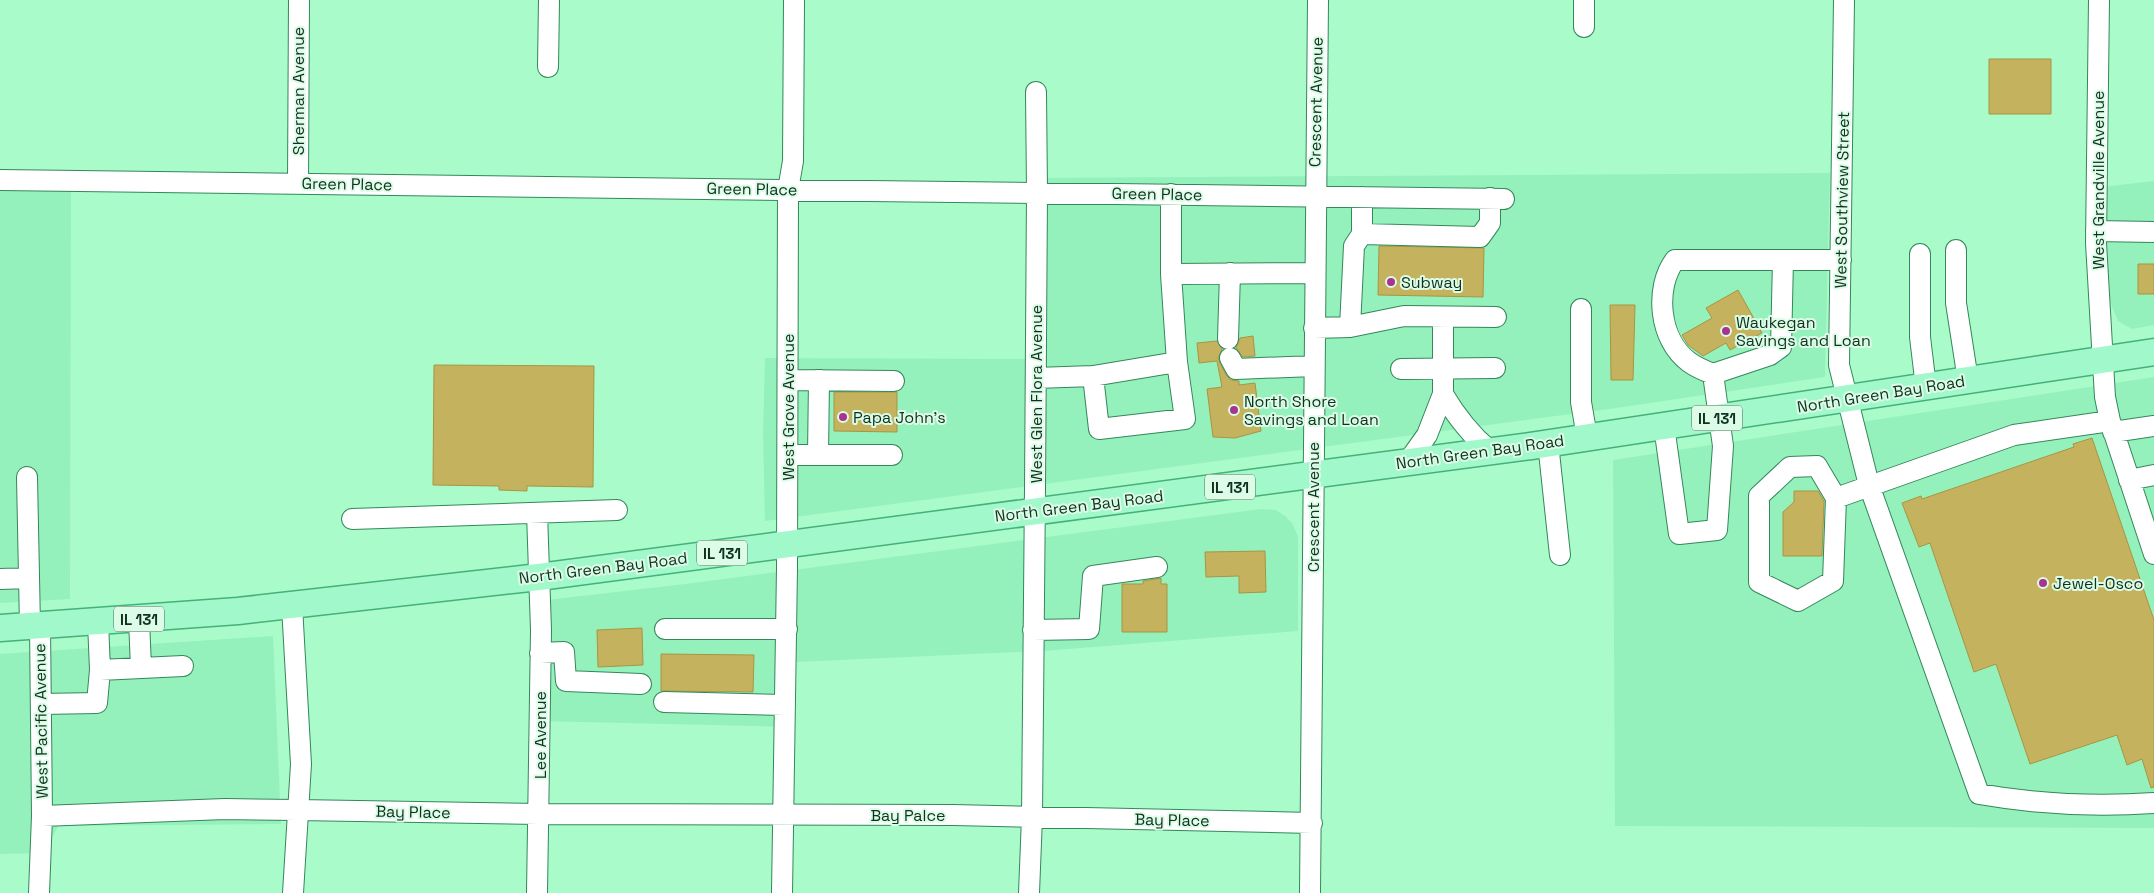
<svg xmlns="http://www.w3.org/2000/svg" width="2154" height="893" font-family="'Space Grotesk',sans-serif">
<rect width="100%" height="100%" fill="#a9fcca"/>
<path fill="#95f1bb" d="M1830 173 1825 377 1616 408 765 521 763 434 765 358 1025 359 1028 178Z
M2154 181V325L2132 329 2118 321 2112 307 2104 277 2102 187Z
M71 186 70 599 0 603V188Z
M2154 377V828L1615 826 1613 460Z
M1261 509 1276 510 1285 516 1292 523 1298 536V631L1043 651 796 662 794 727 538 721V601L685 584Z
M273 636 281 824 58 826 44 853 0 854V654Z"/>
<path fill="#c5b25f" stroke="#a79541" d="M1989 59H2051V114H1989Z
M1379 246 1484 248 1483 297 1378 295Z
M2138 264H2154V294H2138Z
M1738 290 1762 333 1730 350 1726 343 1703 356 1688 345 1682 335 1712 318 1706 308Z
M1610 305H1635L1633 380H1611Z
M1253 336 1255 356 1243 357 1236 348 1240 338Z
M1217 341 1222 349 1218 358 1226 375 1231 380 1239 381V385L1255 383 1261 431 1235 438 1213 437 1207 389 1222 387 1217 361 1199 363 1197 343Z
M434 365 594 366 593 487 527 486V491L499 490V486L433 485Z
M834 392H897V432L834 431Z
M2092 438 2154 620V787L2151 788 2142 759 2127 765 2117 735 2030 764 1996 664 1974 672 1930 543 1919 547 1902 503 1921 496 1922 499 2074 447 2073 444Z
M1794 491H1818L1824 501 1822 556H1783V512L1794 502Z
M1265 551 1266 592 1239 593V576L1206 577 1205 552Z
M1161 578V584H1167V632H1122V584H1143V581Z
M642 628 643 665 598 667 597 630Z
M661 654 754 655 753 692 661 691Z"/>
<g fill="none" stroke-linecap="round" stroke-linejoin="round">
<g stroke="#34875b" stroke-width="22">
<path id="minor" d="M1844 0 1839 365 1869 485 1979 794C2036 804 2096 807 2154 803
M2099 0 2096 243 2105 397 2110 421 2154 554
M1584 27V0
M548 67 549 0
M0 180 1504 199
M298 183 299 0
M1171 194V274L1315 273
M2096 231 2154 232
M1362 234 1480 237 1490 223V198
M1956 250V303L1968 380
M1920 254V337L1926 387
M1581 309V402L1587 437
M1350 327 1354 246 1362 234V197
M1314 328 1350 327 1404 316 1496 317
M1228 339 1230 273
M1230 358 1236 369 1314 366
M1401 369 1495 368
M1713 374 1770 355 1781 347 1783 260
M1093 376 1099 429 1185 419 1177 362 1171 274
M1036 378 1093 376 1177 362
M788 380 894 381
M1443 394C1456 416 1471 435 1490 451
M1664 426 1679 534 1717 530 1723 446 1713 374C1705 371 1696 367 1689 362 1659 340 1654 288 1675 260H1841
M2113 432 2154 426
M1548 443 1560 555
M788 455H892
M818 455 819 380
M1407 463 1427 435 1443 394V317
M27 477 30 626
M2129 480 2154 475
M1836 498 1817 466 1790 467 1759 496V582L1798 601 1833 581 1836 498 2014 435 2110 421
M537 513 541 630 537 893
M352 519 617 510
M0 579 29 578
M292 606 301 764 293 893
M139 619 141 668
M98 622 100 670
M665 629H787
M1033 630 1089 629 1093 576 1157 567
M540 653 564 652 566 681 641 684
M664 702 785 705
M41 704 97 703 100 670 183 666
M42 816 225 809 297 810 539 814 953 815 1312 823
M39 893 42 816 40 626
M782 893 787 568 788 190 793 161 794 0
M1029 893 1032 817 1035 488 1037 192 1036 92
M1310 893 1318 0"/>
</g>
<g stroke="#45b078" stroke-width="29">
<path id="major" d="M0 628 238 611 539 577 1531 446 2154 352"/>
</g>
<use href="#minor" stroke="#fff" stroke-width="20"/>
<use href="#major" stroke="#a1f8cb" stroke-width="26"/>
</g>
<g fill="#a7348f" stroke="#ddfce8" stroke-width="2">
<circle cx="1391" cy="282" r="5"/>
<circle cx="1726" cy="331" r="5"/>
<circle cx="1234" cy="410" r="5"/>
<circle cx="843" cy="417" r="5"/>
<circle cx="2043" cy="583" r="5"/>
</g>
<g text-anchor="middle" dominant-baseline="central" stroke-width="4" stroke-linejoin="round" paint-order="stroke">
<g fill="#ddfce8" stroke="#4d6f5b" stroke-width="1">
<rect x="1692" y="405.5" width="50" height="25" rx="4"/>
<rect x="1205" y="474.5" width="50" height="25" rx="4"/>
<rect x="697" y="540.5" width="50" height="25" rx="4"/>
<rect x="114" y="606.5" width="50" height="25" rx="4"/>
</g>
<g font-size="15" font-weight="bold" fill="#0f321f">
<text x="1717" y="418">IL 131</text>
<text x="1230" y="487">IL 131</text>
<text x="722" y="553">IL 131</text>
<text x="139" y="619">IL 131</text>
</g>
<g font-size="16" fill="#0f321f" stroke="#ddfce8">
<text transform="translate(298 91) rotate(-90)">Sherman Avenue</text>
<text transform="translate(1316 102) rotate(-89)">Crescent Avenue</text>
<text transform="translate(2098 180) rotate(-90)">West Grandville Avenue</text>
<text transform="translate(347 184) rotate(1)">Green Place</text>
<text transform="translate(752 189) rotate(1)">Green Place</text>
<text transform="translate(1157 194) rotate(1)">Green Place</text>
<text transform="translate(1842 200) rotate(-89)">West Southview Street</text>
<text transform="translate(1036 394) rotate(-90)">West Glen Flora Avenue</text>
<text transform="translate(1881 394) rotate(-9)">North Green Bay Road</text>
<text transform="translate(788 407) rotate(-90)">West Grove Avenue</text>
<text transform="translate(1480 452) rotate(-8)">North Green Bay Road</text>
<text transform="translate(1079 506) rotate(-7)">North Green Bay Road</text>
<text transform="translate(1313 507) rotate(-90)">Crescent Avenue</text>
<text transform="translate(603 568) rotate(-7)">North Green Bay Road</text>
<text transform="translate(41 721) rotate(-91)">West Pacific Avenue</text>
<text transform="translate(540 735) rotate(-90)">Lee Avenue</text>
<text transform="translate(413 812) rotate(1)">Bay Place</text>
<text x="908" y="815">Bay Palce</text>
<text transform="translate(1172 820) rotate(1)">Bay Place</text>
</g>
<g font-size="16" fill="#0f321f" stroke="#ddfce8" text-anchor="start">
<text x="1401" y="282">Subway</text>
<text x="1736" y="322">Waukegan<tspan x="1736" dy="18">Savings and Loan</tspan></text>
<text x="1244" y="401">North Shore<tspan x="1244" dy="18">Savings and Loan</tspan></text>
<text x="853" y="417">Papa John's</text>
<text x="2053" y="583">Jewel-Osco</text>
</g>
</g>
</svg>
